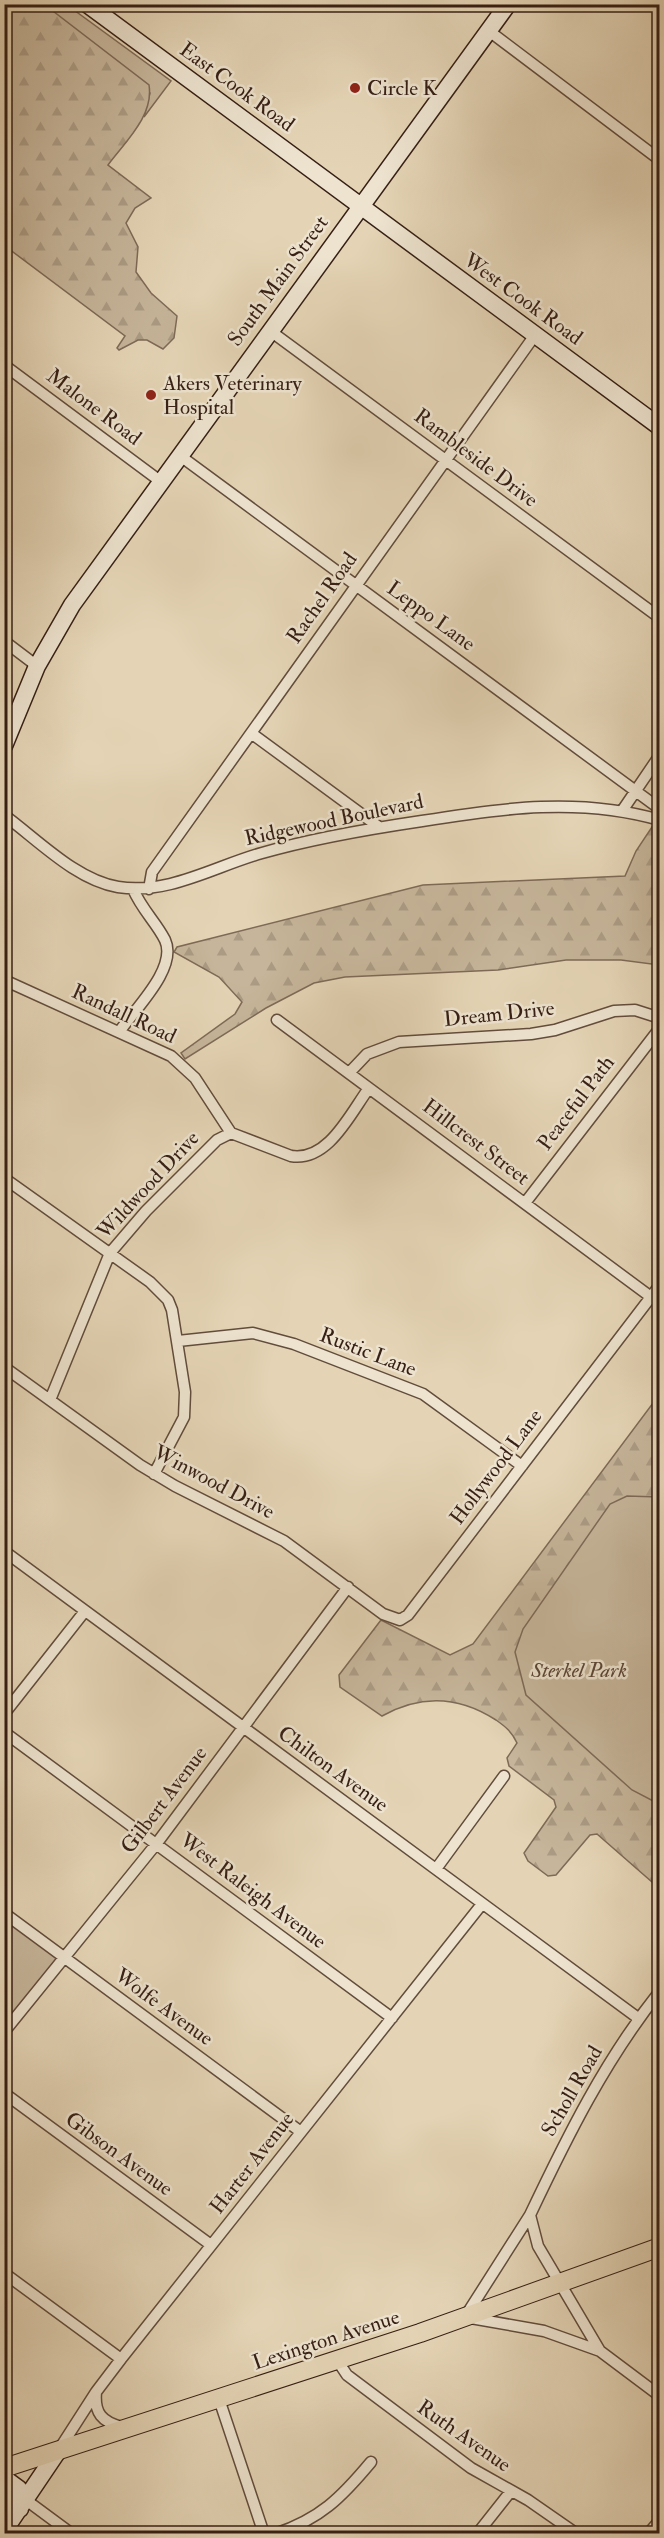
<svg xmlns="http://www.w3.org/2000/svg" width="664" height="2538" font-family="'IM FELL Double Pica',serif">
<defs>
<pattern id="forest-firs" width="22" height="20" patternUnits="userSpaceOnUse" patternTransform="scale(1.5)"><rect width="22" height="20" fill="#c6b59a"/><path d="M5 1l3.5 6h-7zM16 11l3.5 6h-7z" fill="#ab9b84"/></pattern>
</defs>
<rect width="100%" height="100%" fill="#e4d4b5"/>
<filter id="stains"><feTurbulence type="fractalNoise" baseFrequency=".00333" numOctaves="4"/><feColorMatrix values="0 0 0 0 .2 0 0 0 0 .09 0 0 0 0 .02 0 0 0 .5 -.17"/></filter>
<radialGradient id="worn" r=".72"><stop offset=".6" stop-color="#630" stop-opacity="0"/><stop offset="1" stop-color="#630" stop-opacity=".3"/></radialGradient>
<path fill="#c6b59a" stroke="#7e6a57" stroke-width="1.5" d="M45 5H67L171 81 144 117 150 93Z
M659 1425V1831L465 1688Z
M5 1913 66 1958 5 2032Z"/>
<path fill="url(#forest-firs)" stroke="#7e6a57" stroke-width="1.5" d="M4 5H45L149 85C154 116 125 142 108 165L151 198 135 208 126 223 138 247 136 272 151 293 177 316 174 338 163 349 147 340H138L119 350 117 348 125 336 5 246Z
M652 827 659 830V965L621 960H566L498 970 345 977 314 983 266 1008 185 1059 181 1053 235 1014 242 1002 219 977 174 952 177 947 423 885 625 876 636 851Z
M659 1395V1497L627 1496 610 1504 523 1629 515 1652 526 1695 632 1790 659 1804V1875L652 1882 597 1834 590 1835 556 1875 548 1876 528 1861 524 1853 556 1807 554 1800 509 1766 507 1758 517 1743C512 1732 506 1727 496 1720 459 1696 421 1694 382 1716L340 1687 339 1675 381 1620 450 1655 473 1644Z"/>
<g fill="none" stroke-linecap="round" stroke-linejoin="round">
<g stroke="#624c3c" stroke-width="13">
<path id="street" d="M489 31 660 160
M269 330 660 618
M4 365 160 481
M179 455 660 809
M4 641 37 666
M251 733 379 827
M622 811 660 755
M4 815C38 840 76 880 118 887 169 895 215 866 262 853 314 838 368 829 422 821 502 808 580 797 660 820
M149 889 152 872 535 335
M4 980 171 1056 195 1078 231 1133
M277 1020 651 1297
M119 1032C135 1009 178 968 165 940 156 922 142 910 133 889
M349 1073 367 1054 399 1042 531 1034 555 1030 614 1011 635 1010 660 1018
M4 1178 150 1282 168 1300 172 1310 185 1392 184 1417 154 1474
M525 1203 660 1028
M178 1341 253 1333 294 1344 423 1394 522 1466
M4 1367 140 1465 175 1486 284 1541 383 1614 400 1620 408 1615 660 1285
M50 1400 110 1253 146 1211 217 1140 231 1133 291 1156C328 1162 350 1114 369 1088
M4 1551 638 2018
M4 1714 85 1611
M4 1732 392 2018
M436 1869 504 1776
M4 1913 301 2132
M660 1991C605 2060 567 2137 530 2215L538 2246 600 2351 660 2396
M4 2032 157 1843 348 1587
M4 2093 211 2245
M530 2215 465 2317 544 2331 600 2351
M4 2273 121 2359
M337 2360 347 2375 471 2468 528 2500 577 2534
M96 2392C94 2413 102 2422 122 2427
M219 2399 264 2534
M60 2448 96 2392 121 2359 482 1904
M26 2500 72 2534
M275 2534C320 2519 341 2498 371 2462
M477 2534 511 2491
M648 2534 660 2520"/>
</g>
<g stroke="#361f14" stroke-width="19">
<path id="secondary" d="M87 4 660 427
M4 746 37 666 72 605 508 4
M4 2478 19 2489 20 2509
M4 2531 58 2451"/>
</g>
<g stroke="#361f14" stroke-width="20">
<path id="primary" d="M4 2468 420 2333 660 2247"/>
</g>
<use href="#street" stroke="#ede3cf" stroke-width="10"/>
<use href="#secondary" stroke="#ede3cf" stroke-width="16"/>
<use href="#primary" stroke="#e4d4b5" stroke-width="18"/>
</g>
<g fill="#8f2418" stroke="#ede3cf" stroke-width="2">
<circle cx="355" cy="88" r="6"/>
<circle cx="151" cy="395" r="6"/>
</g>
<g text-anchor="middle" dominant-baseline="central" stroke-width="5" stroke-linejoin="round" paint-order="stroke">
<g font-size="21" fill="#361f14" stroke="#ede3cf">
<text transform="translate(237 87) rotate(36)">East Cook Road</text>
<text transform="translate(278 281) rotate(-54)">South Main Street</text>
<text transform="translate(523 299) rotate(36)">West Cook Road</text>
<text transform="translate(94 407) rotate(37)">Malone Road</text>
<text transform="translate(476 458) rotate(37)">Rambleside Drive</text>
<text transform="translate(322 598) rotate(-55)">Rachel Road</text>
<text transform="translate(431 616) rotate(36)">Leppo Lane</text>
<text transform="translate(334 820) rotate(-12)">Ridgewood Boulevard</text>
<text transform="translate(124 1014) rotate(25)">Randall Road</text>
<text transform="translate(499 1014) rotate(-6)">Dream Drive</text>
<text transform="translate(576 1103) rotate(-53)">Peaceful Path</text>
<text transform="translate(476 1142) rotate(37)">Hillcrest Street</text>
<text transform="translate(148 1185) rotate(-47)">Wildwood Drive</text>
<text transform="translate(368 1352) rotate(21)">Rustic Lane</text>
<text transform="translate(496 1467) rotate(-53)">Hollywood Lane</text>
<text transform="translate(214 1482) rotate(28)">Winwood Drive</text>
<text transform="translate(333 1769) rotate(36)">Chilton Avenue</text>
<text transform="translate(164 1800) rotate(-53)">Gilbert Avenue</text>
<text transform="translate(253 1891) rotate(37)">West Raleigh Avenue</text>
<text transform="translate(164 2007) rotate(36)">Wolfe Avenue</text>
<text transform="translate(572 2091) rotate(-60)">Scholl Road</text>
<text transform="translate(119 2154) rotate(36)">Gibson Avenue</text>
<text transform="translate(252 2163) rotate(-52)">Harter Avenue</text>
<text transform="translate(326 2340) rotate(-18)">Lexington Avenue</text>
<text transform="translate(464 2436) rotate(35)">Ruth Avenue</text>
</g>
<g font-size="21" fill="#361f14" stroke="#ede3cf" text-anchor="start">
<text x="367" y="88">Circle K</text>
<text x="163" y="383">Akers Veterinary<tspan x="163" dy="24">Hospital</tspan></text>
</g>
<g font-size="21" font-style="italic" fill="#5a4436" stroke="#ede3cf">
<text x="579" y="1670">Sterkel Park</text>
</g>
</g>
<rect width="664" height="2538" fill="none" stroke="#e4d4b5" stroke-width="24"/>
<rect x="6" y="6" width="652" height="2526" fill="none" stroke="#361f14" stroke-width="3"/>
<rect x="12" y="12" width="640" height="2514" fill="none" stroke="#361f14" stroke-width="1.5"/>
<rect width="100%" height="100%" filter="url(#stains)"/>
<rect width="100%" height="100%" fill="url(#worn)"/>
</svg>
